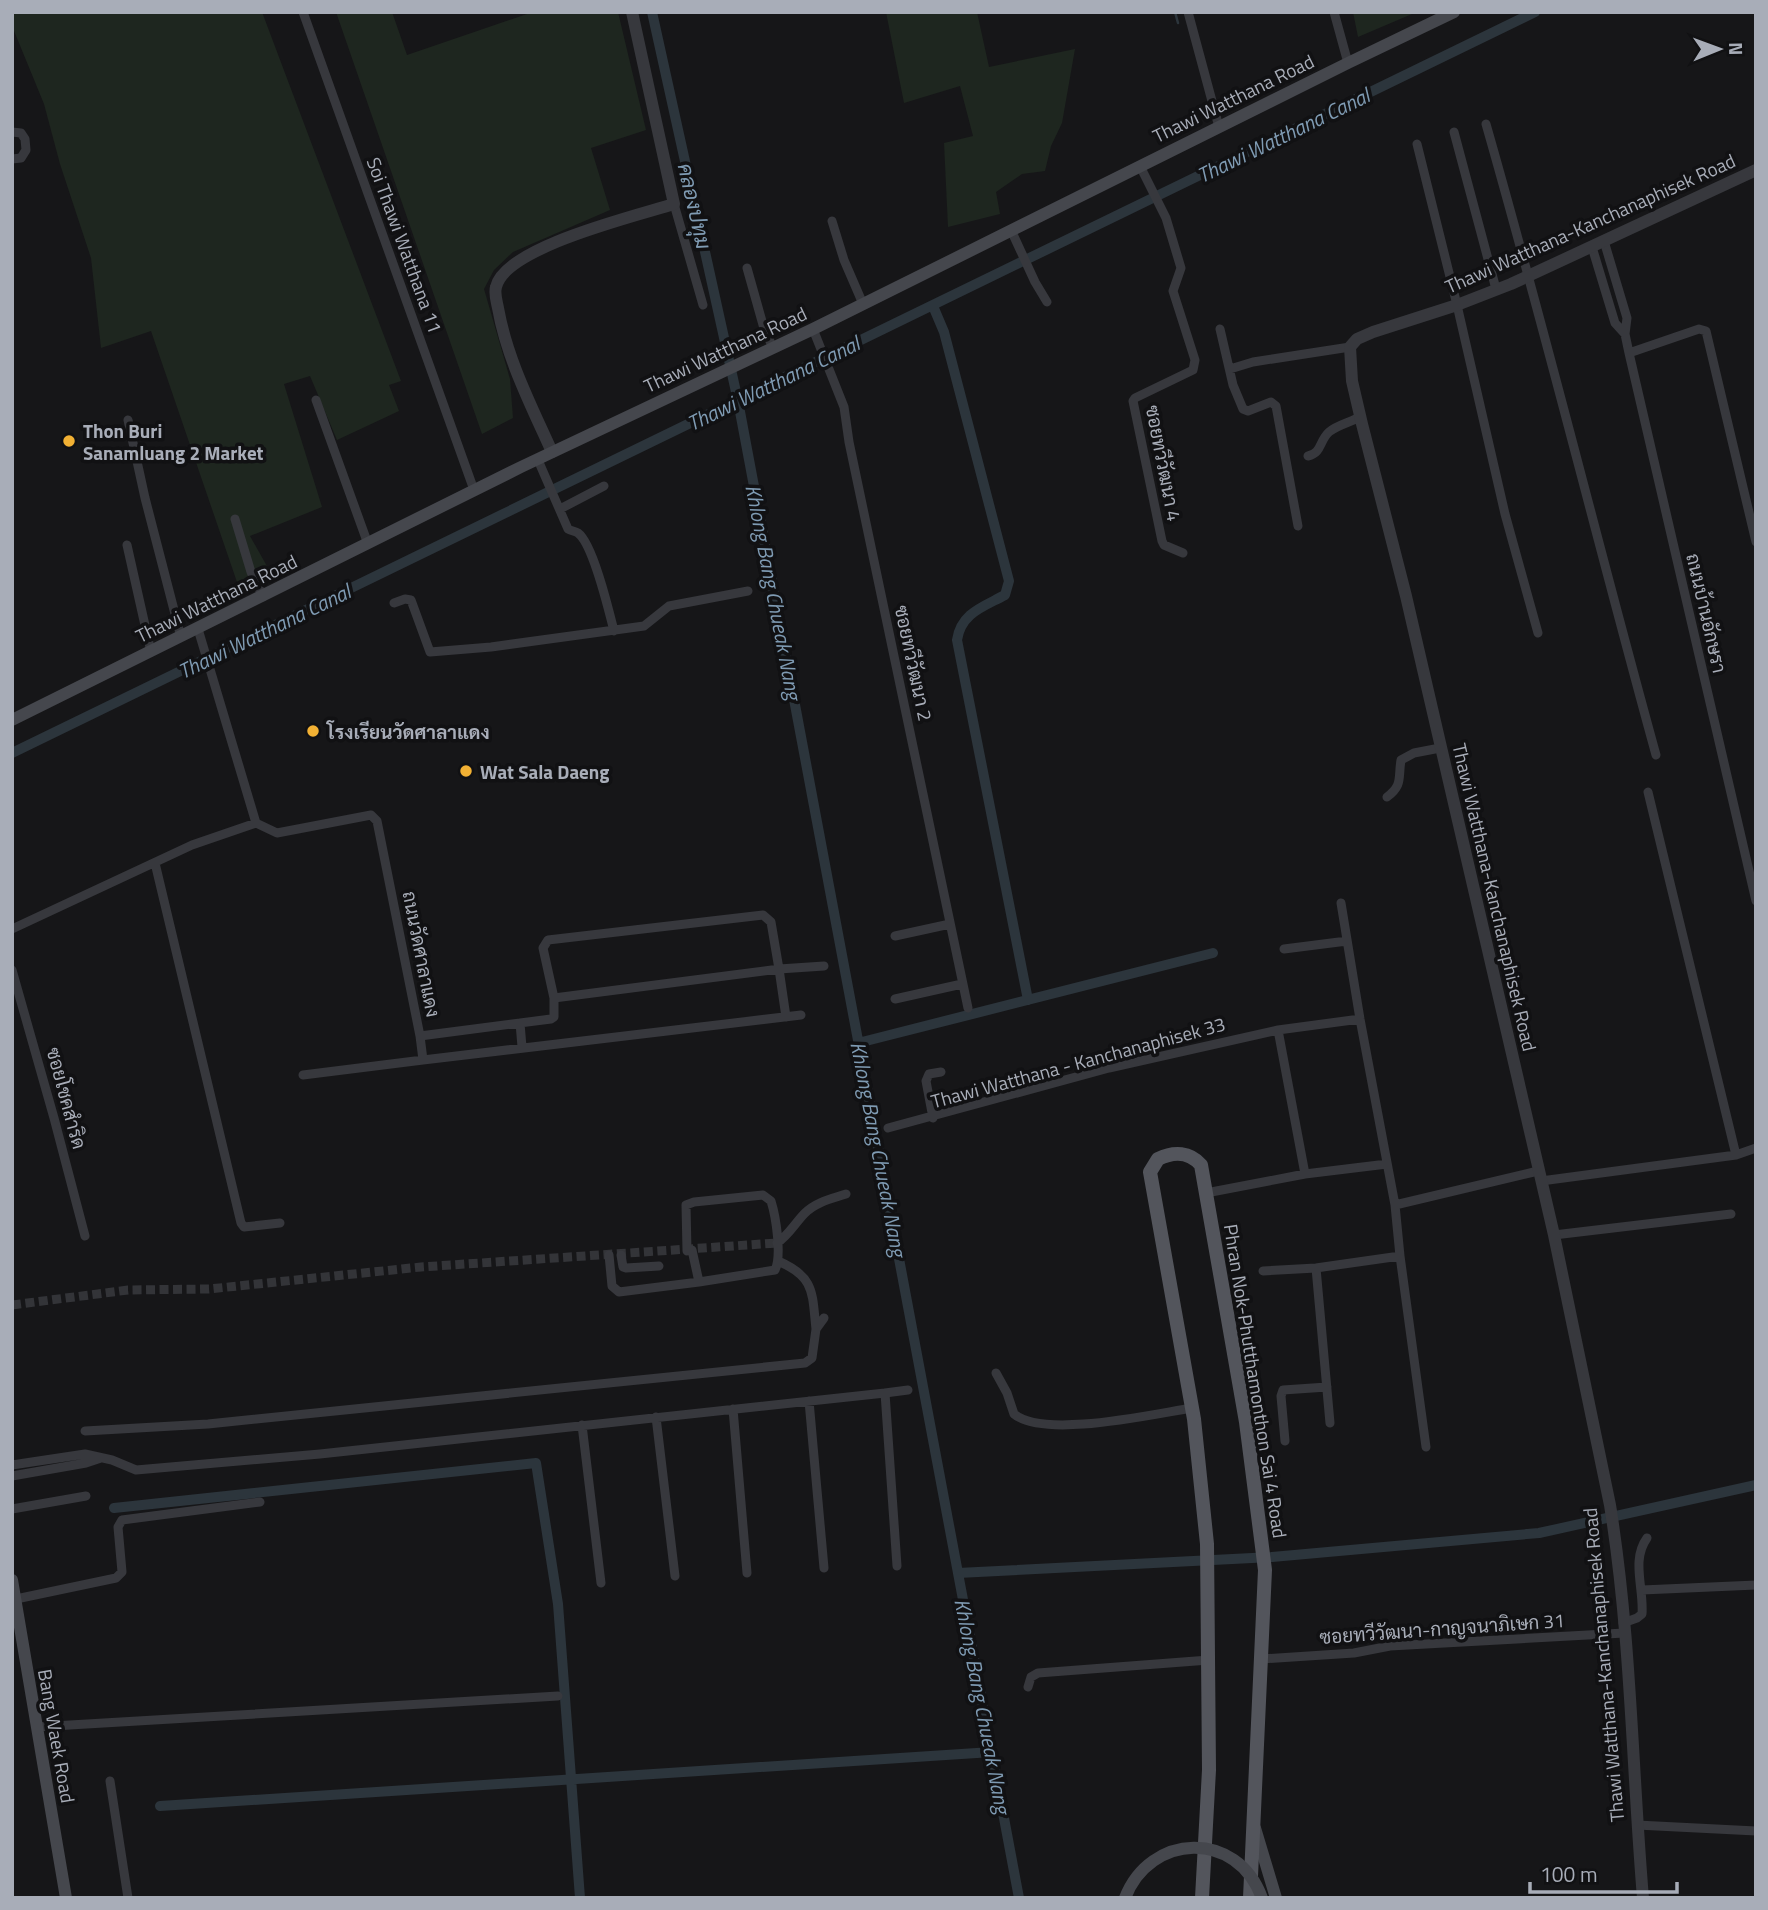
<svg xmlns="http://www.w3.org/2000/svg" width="1768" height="1910" font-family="'Titillium Web',Sarabun,sans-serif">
<rect width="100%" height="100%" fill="#161618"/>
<path fill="#1e261f" d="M12 12H262L401 381 389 385 399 411 337 440 310 376 284 384 322 507 250 536 268 568 238 585 151 331 101 348 91 258 60 164 44 104 12 26Z
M336 12H392L407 55 533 12H618L646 130 591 148 610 210 513 252 494 270 484 289 510 379 513 418 482 434Z
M886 12H977L989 67 1075 49 1062 123 1051 146 1045 171 1022 174 996 192 1000 214 948 227 944 143 973 136 960 86 904 103Z
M1353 12H1412V14L1358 37Z"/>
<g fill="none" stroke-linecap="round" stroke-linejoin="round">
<path stroke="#2c353c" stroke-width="2.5" d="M1175 12 1178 23"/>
<path stroke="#2c353c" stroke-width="10" d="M652 12 738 401 1019 1898
M933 306 944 332 1009 581 1005 595C983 607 961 613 957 640L1028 1000
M12 753 1535 12
M858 1043 1213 953
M114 1508 536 1463 558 1604 580 1898
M958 1573 1272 1557 1539 1533 1756 1485
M160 1806 992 1752"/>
<path stroke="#333438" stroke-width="9" stroke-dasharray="9 4.5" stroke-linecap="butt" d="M12 1305 128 1290 209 1289 421 1267 777 1243"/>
<path stroke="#37383d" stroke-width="9" d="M303 12 474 490
M1188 12 1219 127
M1334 12 1348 63
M1486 124C1546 333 1598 545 1656 755
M12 132 21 133 25 139 26 150 21 158 12 159
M1454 132 1496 289
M1417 144 1457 305 1505 514 1538 633
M1140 166 1166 218 1181 268 1173 291 1195 360 1193 370 1135 398 1133 401 1162 541 1164 545 1183 553
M674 204 703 305
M832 221 844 260 863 304
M1011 230 1035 282 1047 302
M1604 241 1627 318 1625 334 1629 353 1756 901
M1592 247 1615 323 1625 334
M747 268 765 332 773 347
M813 329 844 407 849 442 968 1008
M1220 329 1233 385 1243 409 1248 411 1271 402 1276 406 1298 526
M1629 353 1699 329 1706 331 1756 542
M1230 369 1253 362 1350 347
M316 400 368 544
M128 420 145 498 181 637
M1308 456C1322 453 1319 441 1329 432 1337 425 1351 422 1360 417
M538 460 568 529C571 531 575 531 578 533 593 544 609 611 614 631
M560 509 604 486
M235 519 251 572 263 597
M127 545 151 652
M394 603 405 599 411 600 430 652 491 647 644 626 669 606 748 591
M198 629 256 823
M1648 792 1736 1155
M1387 797C1403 785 1398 778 1401 760L1414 753 1440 748
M155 863 241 1223 244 1227 280 1223
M1341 903 1360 1019 1395 1205 1400 1256 1426 1447
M12 929 192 845 256 823 277 833 371 815 377 821 420 1036 551 1019 554 1017V998L543 948 548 940 763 915 771 922 779 969 824 966
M895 936 950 924
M1284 949 1347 941
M12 970 54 1118 85 1236
M554 998 779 969 786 1017
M895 999 962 984
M520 1023 522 1047
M1278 1030 1305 1174
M420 1036 423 1060 801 1015
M303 1075 423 1060
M933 1118 926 1081 929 1074 941 1072
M888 1128 1109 1068 1278 1030 1360 1019
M1541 1181 1736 1155 1756 1148
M1206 1193 1305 1174 1387 1164
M1395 1205 1538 1171
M1554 1235 1731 1214
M777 1243C789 1235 795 1223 805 1213 816 1202 831 1199 846 1194
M687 1251 686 1205 694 1202 763 1195 771 1201C776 1217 782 1256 775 1270L699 1282 692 1250
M609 1255 612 1286 619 1292 699 1282
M621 1255 623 1267 626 1268 659 1266
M778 1261C815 1277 812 1292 816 1329
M1316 1268 1330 1423
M1263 1271 1316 1268 1400 1256
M996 1373 1007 1393 1014 1414C1044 1439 1153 1414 1192 1408
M885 1393 908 1390
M809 1401 824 1568
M733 1409 747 1573
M656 1417 675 1576
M582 1425 601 1583
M85 1431 208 1424 805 1363 812 1358 816 1329 824 1318
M1285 1441 1281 1396 1283 1390 1327 1387
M12 1465 85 1454 112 1460 136 1470 320 1454 885 1393 897 1566
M12 1476 86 1463 101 1458
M12 1509 86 1496
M1642 1590 1756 1585
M16 1599 116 1578 122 1572 118 1527 122 1520 260 1502
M1623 1623 1637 1618 1642 1614C1644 1588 1631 1560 1647 1538
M1262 1659 1354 1653 1390 1646 1624 1633
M1028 1687 1031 1677 1038 1673 1209 1660
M36 1727 558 1696
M110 1781 128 1898
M1637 1825 1756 1831"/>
<path stroke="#37383d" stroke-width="12" d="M552 452C531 405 507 359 498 308 497 302 494 294 496 287 505 247 636 216 674 204L632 12
M1643 1898C1632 1767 1631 1635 1610 1505L1554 1235 1406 596 1362 424 1352 381 1350 347 1357 339 1373 332 1457 305 1511 284 1756 170"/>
<path stroke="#45474d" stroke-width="12" d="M12 720 521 467 813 329 1348 63 1454 12
M12 1580 66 1898
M1255 1828 1276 1898"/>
<path stroke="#53555c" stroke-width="14" d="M1202 1898 1209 1770 1207 1544 1194 1419 1150 1172 1158 1159C1174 1151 1190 1152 1201 1165L1246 1422 1265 1570 1250 1898"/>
<path stroke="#45474d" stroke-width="12" d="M1125 1898C1150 1833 1237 1829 1262 1898"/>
</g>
<g fill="#f2b134" stroke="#111113" stroke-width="2.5">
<circle cx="69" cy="441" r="7"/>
<circle cx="313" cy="731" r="7"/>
<circle cx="466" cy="771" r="7"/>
</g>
<g text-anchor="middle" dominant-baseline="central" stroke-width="7" stroke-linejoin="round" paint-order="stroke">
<g font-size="19" fill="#a8adb8" stroke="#111113">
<text transform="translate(1233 98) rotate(-26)">Thawi Watthana Road</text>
<text transform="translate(1590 223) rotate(-24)">Thawi Watthana-Kanchanaphisek Road</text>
<text transform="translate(405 245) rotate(70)">Soi Thawi Watthana 11</text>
<text transform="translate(725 349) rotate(-25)">Thawi Watthana Road</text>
<text transform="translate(1164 463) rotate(79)">ซอยทวีวัฒนา 4</text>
<text transform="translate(216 598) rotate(-26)">Thawi Watthana Road</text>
<text transform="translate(1707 613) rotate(77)">ถนนบ้านอักษรา</text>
<text transform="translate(914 663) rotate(78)">ซอยทวีวัฒนา 2</text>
<text transform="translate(1495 897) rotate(77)">Thawi Watthana-Kanchanaphisek Road</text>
<text transform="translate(422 954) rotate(79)">ถนนวัดศาลาแดง</text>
<text transform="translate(1078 1062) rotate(-15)">Thawi Watthana - Kanchanaphisek 33</text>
<text transform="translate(67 1098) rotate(75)">ซอยโชคสำริด</text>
<text transform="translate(1256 1381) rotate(81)">Phran Nok-Phutthamonthon Sai 4 Road</text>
<text transform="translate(1442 1628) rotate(-4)">ซอยทวีวัฒนา-กาญจนาภิเษก 31</text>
<text transform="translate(1603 1665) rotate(-95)">Thawi Watthana-Kanchanaphisek Road</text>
<text transform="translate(57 1736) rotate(80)">Bang Waek Road</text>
</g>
<g font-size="19" font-weight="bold" fill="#a8adb8" stroke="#111113" text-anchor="start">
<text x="83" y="430">Thon Buri<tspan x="83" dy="22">Sanamluang 2 Market</tspan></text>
<text x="327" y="731">โรงเรียนวัดศาลาแดง</text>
<text x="480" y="771">Wat Sala Daeng</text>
</g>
<g font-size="21" font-style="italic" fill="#7f9bb3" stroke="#111113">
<text transform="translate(1283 135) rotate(-26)">Thawi Watthana Canal</text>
<text transform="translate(695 206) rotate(77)">คลองปทุม</text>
<text transform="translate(773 383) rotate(-26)">Thawi Watthana Canal</text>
<text transform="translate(774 592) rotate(79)">Khlong Bang Chueak Nang</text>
<text transform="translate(264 631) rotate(-26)">Thawi Watthana Canal</text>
<text transform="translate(879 1149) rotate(79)">Khlong Bang Chueak Nang</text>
<text transform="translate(983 1706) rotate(79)">Khlong Bang Chueak Nang</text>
</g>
</g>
<rect width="1768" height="1910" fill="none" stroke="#a8adb8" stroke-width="28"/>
<g transform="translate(1719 49) rotate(89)" stroke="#111113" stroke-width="5" paint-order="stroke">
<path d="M0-5L12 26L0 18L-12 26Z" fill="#a8adb8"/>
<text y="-10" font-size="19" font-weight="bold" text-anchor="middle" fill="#a8adb8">N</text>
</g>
<path d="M1530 1882v10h147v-10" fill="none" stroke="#a8adb8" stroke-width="3.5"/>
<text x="1540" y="1882" font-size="21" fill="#a8adb8" stroke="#111113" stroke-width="5" paint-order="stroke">100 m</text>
</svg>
